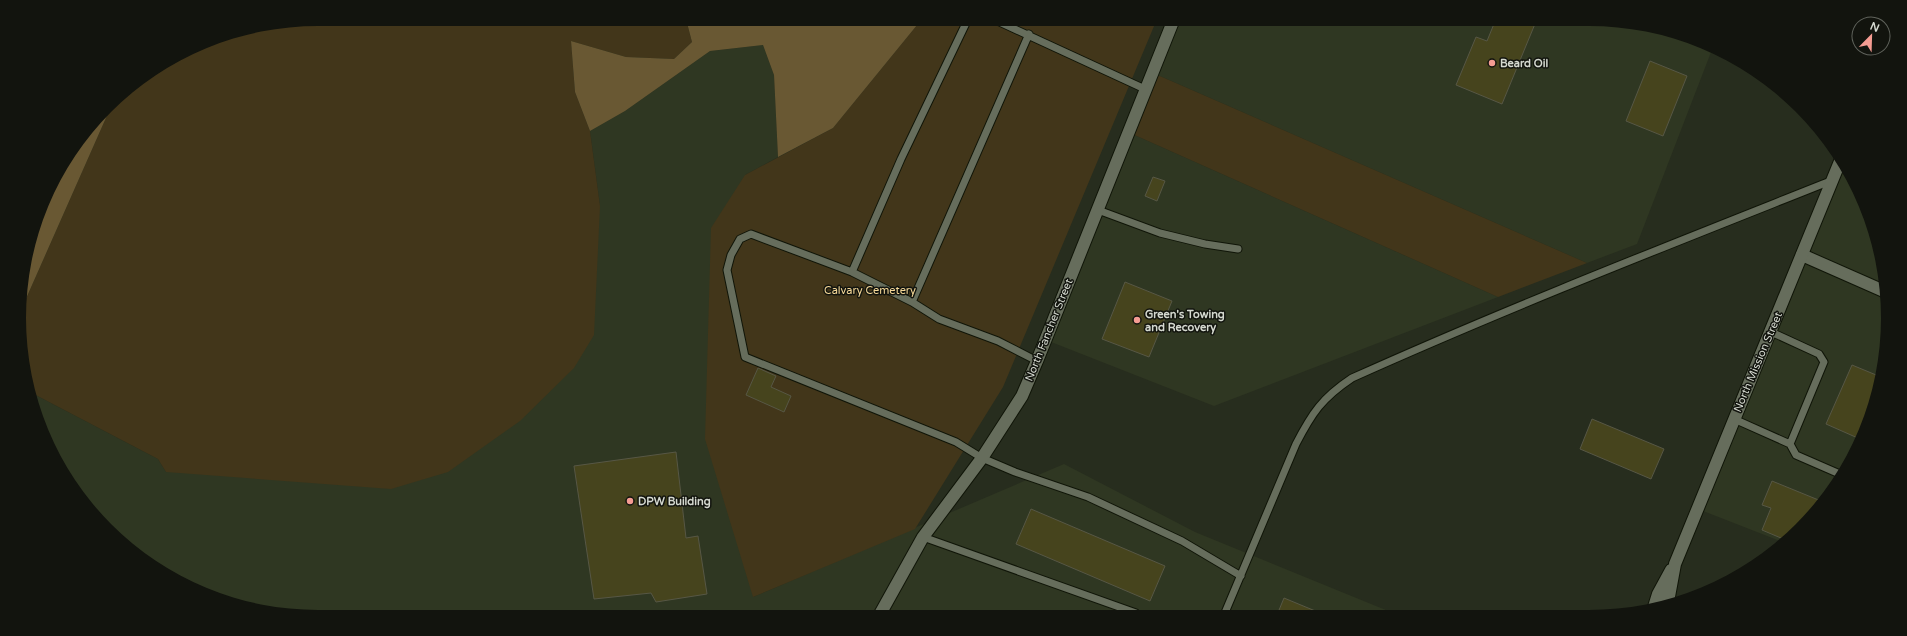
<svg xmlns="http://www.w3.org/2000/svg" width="1907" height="636" font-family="'Varela Round',sans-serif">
<rect width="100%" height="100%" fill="#272d1e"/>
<path fill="#2f3722" d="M1175 19H1589L1666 29 1713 47 1637 244 1587 263 1153 73Z
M763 45 774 75 778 157 745 175 753 597 1064 464 1195 532 1398 615 318 617 241 607 152 566 107 530 70 484 28 391 158 459 166 472 600 206 590 131 625 111 710 51Z
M1130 133 1498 297 1214 406 1046 340Z
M1842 160 1848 168 1872 222 1885 279 1887 337 1878 395 1848 468 1785 543 1698 509Z"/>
<path fill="#42361a" d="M318 19H686L692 42 674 59 626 57 571 41 575 92 590 131 600 206 594 335 574 368 520 421 448 472 391 489 166 472 158 459 28 391 20 338 21 310 113 102 121 93 204 42 260 25Z
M922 19H1157L1003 387 915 529 753 597 705 439 711 228 745 175 833 128Z
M1153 73 1587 263 1498 297 1130 133Z"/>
<path fill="#695833" d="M686 19H922L833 128 778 157 774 75 763 45 710 51 625 111 590 131 575 92 571 41 626 57 674 59 692 42Z
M113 102 21 310 22 279 50 186 81 136Z"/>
<path fill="#46441d" stroke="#575745" d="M1496 19H1537L1502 104 1456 85 1476 37 1487 41Z
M1650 61 1687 76 1663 136 1626 121Z
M1153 177 1165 181 1157 201 1145 196Z
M1125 282 1172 301 1149 357 1102 339Z
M1852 365 1881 377 1878 395 1860 439 1826 424Z
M758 368 776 376 771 387 791 396 784 412 746 395Z
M1592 419 1664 449 1651 479 1580 449Z
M676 452 686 538 698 536 707 594 656 602 651 593 594 599 574 466Z
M1772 481 1821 501 1788 541 1762 530 1771 508 1762 505Z
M1031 509 1165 566 1150 601 1016 544Z
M1284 598 1325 615H1277Z"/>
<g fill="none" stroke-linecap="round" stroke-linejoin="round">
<g stroke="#101508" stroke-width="9">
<path id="service" d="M993 19 1147 90
M1098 210 1160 233 1205 244 1238 249
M852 272 901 159 968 19
M912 302 1029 34
M1771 332 1819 354 1824 362 1790 444
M1037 361 998 341 939 319 912 302 852 272 751 234 740 239 731 255 727 270 745 357 956 442 982 458 1015 472 1088 497 1182 541 1241 576
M1734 419 1790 444 1796 455 1842 475
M923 537 1136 613
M1224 615 1296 444C1312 413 1322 398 1352 378 1510 307 1672 244 1833 180"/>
</g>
<g stroke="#101508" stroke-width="14">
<path id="minor" d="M1802 255 1886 292
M879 616 923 537 982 458 1022 396 1037 361 1174 19"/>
</g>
<g stroke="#101508" stroke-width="14">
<path id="secondary" d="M1668 602 1675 564 1841 159
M1654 607 1658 594 1671 570"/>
</g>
<use href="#service" stroke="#666d5c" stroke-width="7"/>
<use href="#minor" stroke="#666d5c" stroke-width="12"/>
<use href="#secondary" stroke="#666d5c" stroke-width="12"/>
</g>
<g fill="#f59c92" stroke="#12140e" stroke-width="1.5">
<circle cx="1492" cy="63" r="4"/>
<circle cx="1137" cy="320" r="4"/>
<circle cx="630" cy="501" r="4"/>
</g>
<g text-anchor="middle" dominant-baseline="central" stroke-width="3" stroke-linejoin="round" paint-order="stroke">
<g font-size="11" font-weight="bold" fill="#d5d9d0" stroke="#12140e" text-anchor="start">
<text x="1500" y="63">Beard Oil</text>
<text x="1145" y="314">Green's Towing<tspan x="1145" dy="13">and Recovery</tspan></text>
<text x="638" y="501">DPW Building</text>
</g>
<g font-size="11" fill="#f5d898" stroke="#12140e">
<text x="870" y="290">Calvary Cemetery</text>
</g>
<g font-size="11" fill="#d5d9d0" stroke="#12140e">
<text transform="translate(1049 330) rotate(-68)">North Fancher Street</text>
<text transform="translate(1758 362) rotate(-67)">North Mission Street</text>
</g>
</g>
<path d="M0 0H1907V636H0ZM318 26H1589A292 292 0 0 1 1881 318V318A292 292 0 0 1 1589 610H318A292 292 0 0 1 26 318V318A292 292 0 0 1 318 26Z" fill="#12140e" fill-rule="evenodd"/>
<g transform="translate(1871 36) rotate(23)"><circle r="19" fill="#12140e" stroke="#60635c"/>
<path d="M0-3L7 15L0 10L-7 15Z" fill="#f59c92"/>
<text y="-6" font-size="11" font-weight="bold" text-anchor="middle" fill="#d5d9d0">N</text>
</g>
</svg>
